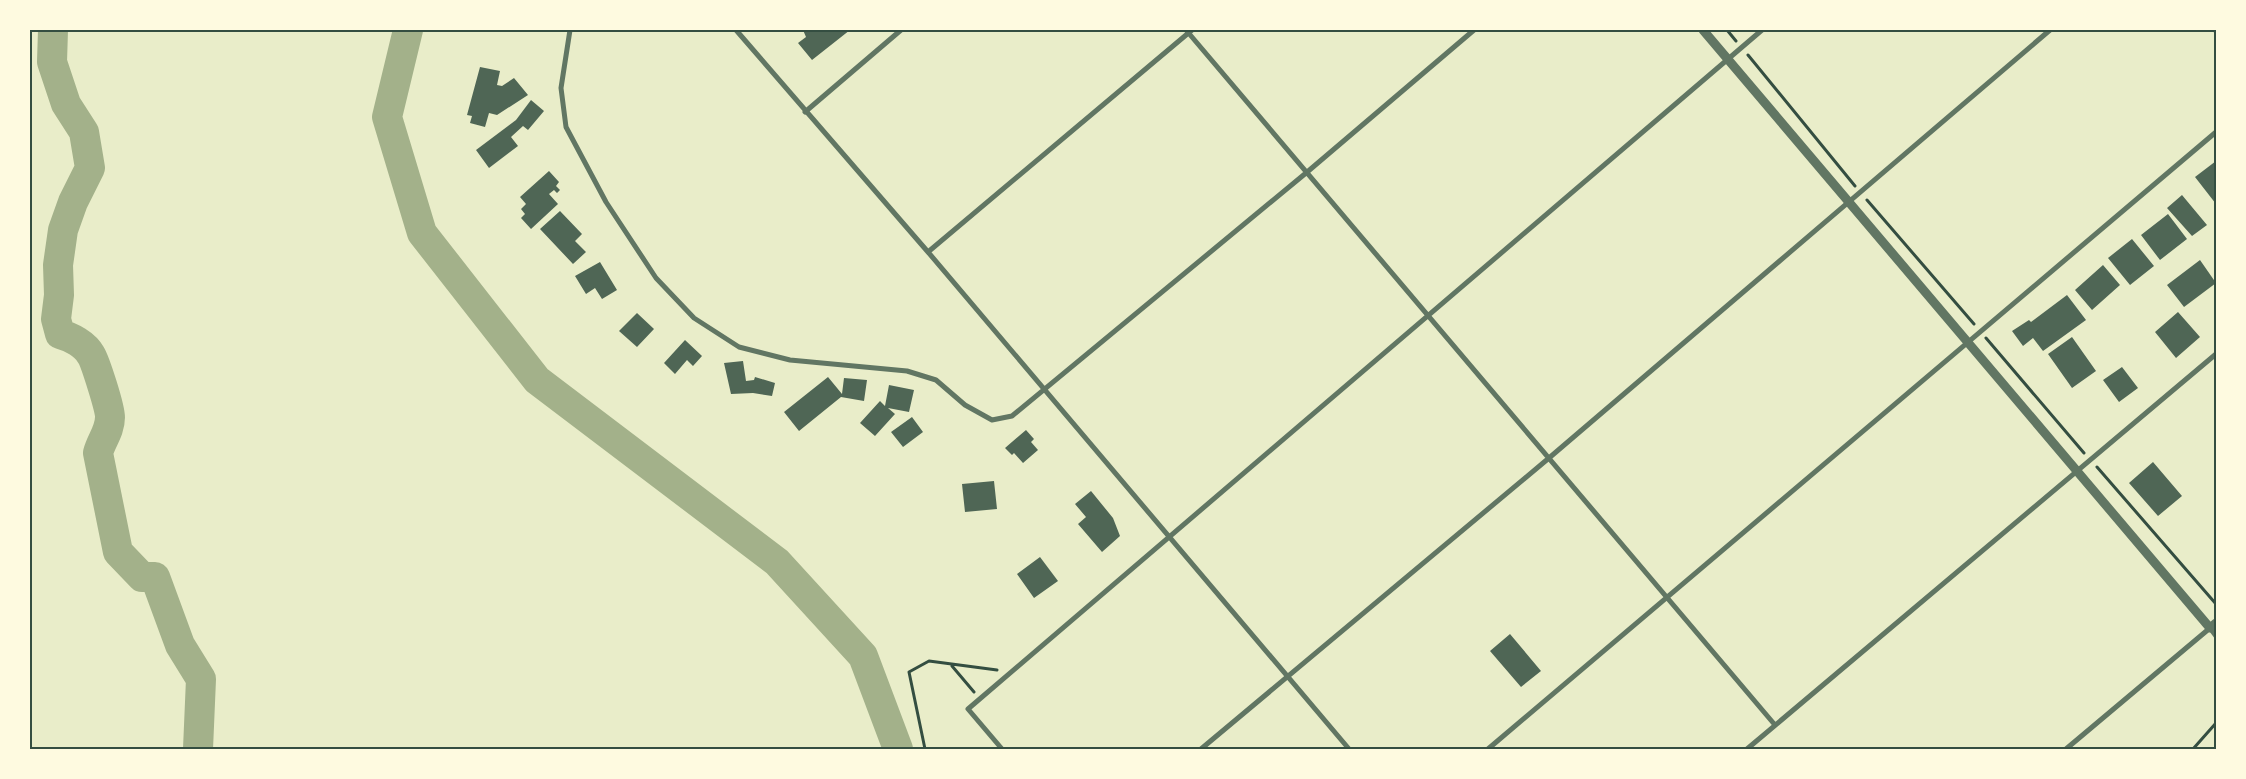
<svg xmlns="http://www.w3.org/2000/svg" width="2246" height="779" font-family="'DM Sans',sans-serif">
<rect width="100%" height="100%" fill="#e9edc9"/>
<g fill="none" stroke-linecap="round" stroke-linejoin="round">
<path stroke="#a3b18a" stroke-width="30" d="M53 30 52 62 66 104 84 132 90 168 73 202 63 230 58 265 59 295 56 319 60 334C71 337 85 344 91 355 95 361 111 411 110 417 110 431 101 441 98 453L118 552 142 577H155L180 645 201 679 198 749
M408 30 387 117 422 233 537 380 777 562 863 656 898 749"/>
</g>
<path fill="#4f6655" d="M803 30H850L812 60 798 43 806 37Z
M480 67 500 71 497 85 502 86 514 78 528 95 497 115 489 113 485 127 470 123 472 116 467 115Z
M531 100 544 111 528 130 523 126 511 137 518 146 489 168 476 150 516 120Z
M2216 161V204L2195 177Z
M549 171 559 182 556 186 560 190 557 193 554 190 549 194 558 204 531 229 521 218 525 214 521 209 526 204 520 197Z
M2182 195 2207 225 2192 236 2167 208Z
M560 211 582 234 575 241 586 252 573 264 540 229Z
M2168 214 2187 239 2160 260 2141 235Z
M2132 239 2154 266 2130 285 2108 258Z
M2200 260 2216 283 2184 307 2167 285Z
M600 262 617 290 602 299 595 288 586 294 575 276Z
M2103 265 2120 285 2092 310 2075 290Z
M2067 295 2086 320 2043 351 2033 338 2023 346 2012 331 2029 320 2031 322Z
M2178 312 2200 337 2176 358 2155 332Z
M637 313 654 329 637 347 619 331Z
M2072 337 2096 371 2072 388 2048 354Z
M685 340 702 356 693 366 687 360 675 374 664 363Z
M743 361 746 381 754 380 755 377 775 383 772 396 753 393 731 394 724 363Z
M2122 367 2138 388 2119 402 2103 380Z
M828 377 842 394 844 378 867 380 864 401 841 397 799 431 784 412Z
M889 385 914 390 909 412 888 408 895 414 875 436 860 423 880 401 885 406Z
M912 417 923 432 903 447 891 432Z
M1026 430 1034 439 1031 442 1038 450 1023 463 1014 453 1012 455 1005 448Z
M2153 462 2182 496 2158 516 2129 483Z
M994 481 997 509 965 512 962 484Z
M1091 491 1113 518 1120 536 1102 552 1078 524 1086 517 1075 504Z
M1040 557 1058 581 1034 598 1017 574Z
M1510 634 1541 671 1521 687 1490 651Z"/>
<g fill="none" stroke-linecap="round" stroke-linejoin="round">
<path stroke="#344e41" stroke-width="3" d="M1727 30 1736 41
M1748 55 1855 186
M1867 200 1974 324
M1986 338 2084 453
M2097 467 2216 604
M952 666 974 692
M925 749 909 672 929 661 997 670
M2193 749 2216 723"/>
<path stroke="#617663" stroke-width="5" d="M570 30 561 88 566 127 606 202 656 278 694 318 739 347 790 360 907 371 936 380 965 405 992 420 1012 416 1306 173 1474 30
M736 30 928 252 1349 749
M1186 30 1775 725
M2215 30 2216 31
M805 112 901 30
M928 252 1192 30
M1002 749 968 709 1762 30
M1201 749 1549 458 2050 30
M1488 749 2216 132
M1747 749 2216 354
M2066 749 2210 628 2216 636"/>
<path stroke="#617663" stroke-width="9" d="M1703 30 2210 628 2216 623"/>
</g>
<rect width="2246" height="779" fill="none" stroke="#fefae0" stroke-width="62"/>
<rect x="31" y="31" width="2184" height="717" fill="none" stroke="#344e41" stroke-width="2"/>
</svg>
